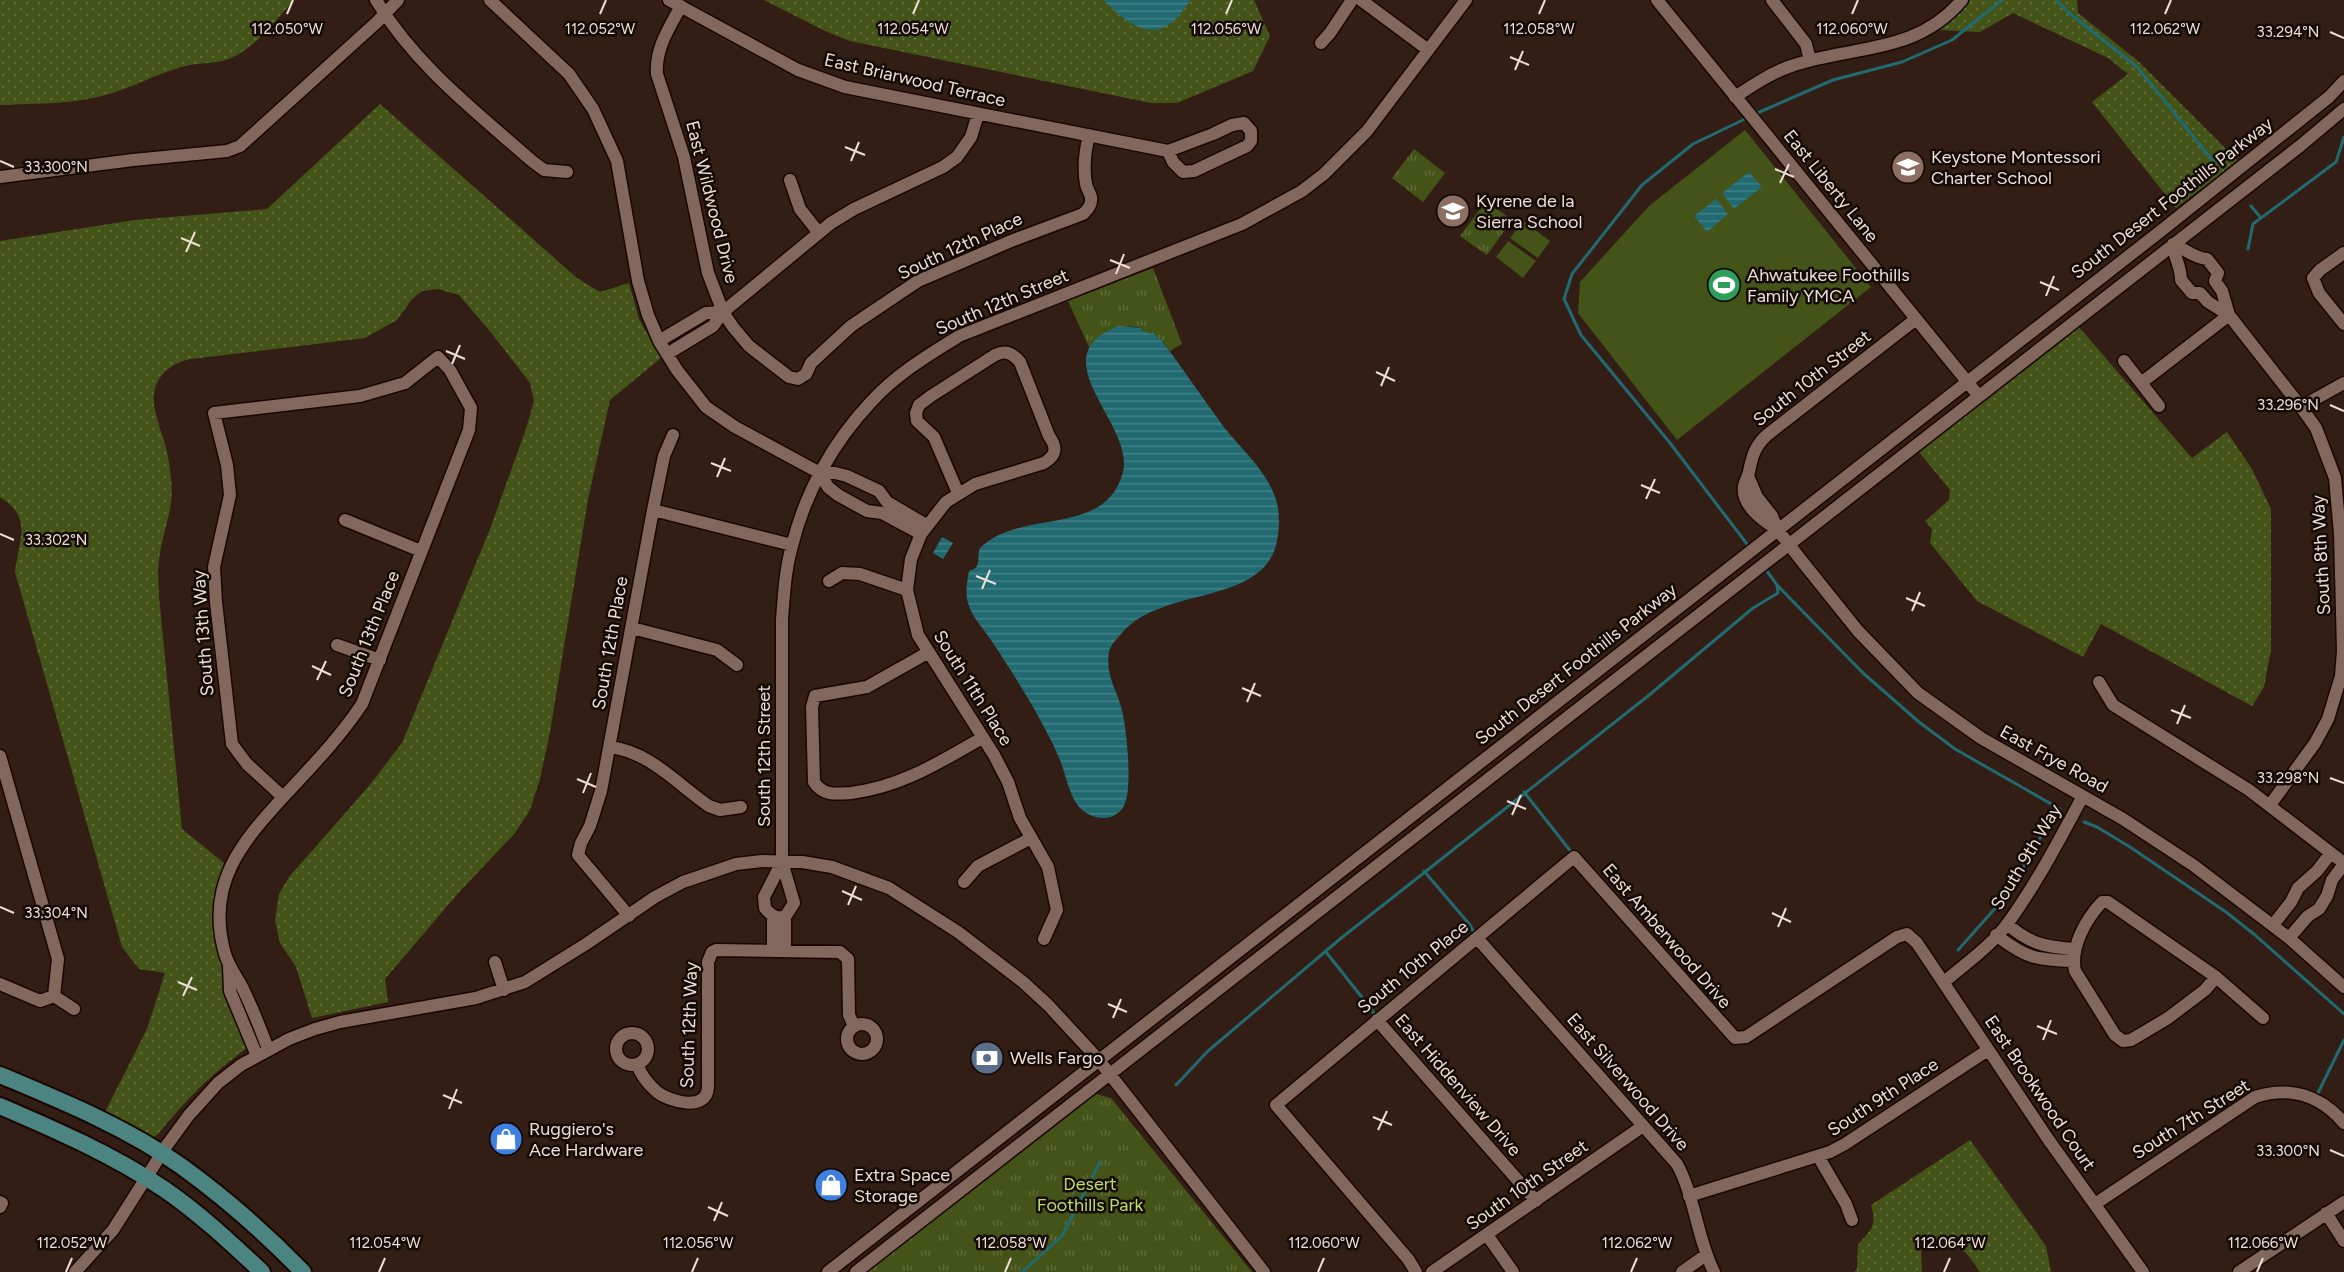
<svg xmlns="http://www.w3.org/2000/svg" width="2344" height="1272" font-family="Figtree,sans-serif">
<defs>
<pattern id="grass-dots" width="8" height="8" patternUnits="userSpaceOnUse" patternTransform="scale(1.5)"><rect width="8" height="8" fill="#445418"/><path d="M2 2h.1M6 6h.1" fill="none" stroke="#5f6c39" stroke-width="1.8" stroke-linecap="round"/></pattern>
<pattern id="park-tufts" width="24" height="20" patternUnits="userSpaceOnUse" patternTransform="scale(1.5)"><rect width="24" height="20" fill="#445418"/><path d="M3 7l-1-3M5 7V3M7 7l1-3M15 17l-1-3M17 17v-4M19 17l1-3" fill="none" stroke="#5f6c39"/></pattern>
<pattern id="water-rules" width="6" height="5" patternUnits="userSpaceOnUse" patternTransform="scale(1.5)"><rect width="6" height="5" fill="#216a71"/><path d="M0 2.5h6" fill="none" stroke="#427f84"/></pattern>
</defs>
<rect width="100%" height="100%" fill="#331e15"/>
<path fill="url(#grass-dots)" d="M0 0H294C276 20 256 47 231 58 215 65 197 62 181 67 156 74 134 87 109 94 73 105 37 103 0 105Z
M764 0H1254L1270 36 1253 71 1177 103H1151L850 41 825 31Z
M1970 0H2077L2078 13 2138 61 2238 161 2176 208 2092 102 2128 74 2108 58 2013 13 1980 32 1939 30Z
M380 104 577 278 600 292 629 283 639 319 661 358 610 400 588 499 550 732 540 779 530 810 515 833 460 891 385 979 388 1002 312 1018 296 967 280 943 275 920 279 894 289 877 369 786 402 743 490 529 525 432 534 401 530 383 493 335 459 295 438 289 422 291 412 299 397 320 365 338 191 359C176 362 162 370 156 385 148 404 163 433 167 452 169 461 170 470 171 479 175 508 162 532 159 560 157 572 159 585 159 597L182 829 229 867 220 905 229 966 259 1040C219 1066 188 1097 158 1134L152 1138 104 1114 147 1029 165 973 139 969 122 947 15 572C19 538 33 518 0 497V241L135 220 267 209Z
M2078 326 2192 458 2227 432 2252 469 2271 509V650L2264 687 2252 706 2101 624 2083 657 1977 601 1930 543 1932 529 1925 521 1949 500 1950 490 1919 452Z
M1970 1140 2046 1246 2051 1272H1980L1967 1254 1949 1241 1931 1242 1921 1250 1922 1272H1854L1857 1269 1858 1244C1872 1230 1877 1225 1871 1205Z"/>
<path fill="url(#park-tufts)" d="M1414 149 1445 173 1423 202 1392 178Z
M1486 201 1512 220 1487 255 1460 236Z
M1153 268 1182 344 1170 351 1161 340 1141 330V328C1118 323 1104 331 1090 349L1068 301Z
M1096 1094 1111 1098 1252 1272H866Z"/>
<path fill="#445418" d="M1745 130 1871 287 1677 440 1578 313 1580 282 1649 206Z
M1523 221 1550 241 1538 258 1510 238Z
M1508 241 1536 261 1523 278 1496 257Z"/>
<path fill="url(#water-rules)" d="M1104 0H1190C1163 46 1135 33 1104 0Z
M1749 172 1762 187 1734 209 1722 193Z
M1716 199 1728 214 1707 232 1694 216Z
M1119 326 1141 328V330L1151 334 1152 332 1161 340C1183 368 1202 398 1224 427 1241 449 1263 467 1274 494 1279 506 1280 521 1278 535 1270 608 1164 584 1122 633 1117 639 1110 645 1109 652 1105 678 1119 692 1123 715 1127 734 1132 786 1125 803 1123 809 1119 813 1113 816 1102 821 1087 816 1079 807 1069 795 1066 775 1060 760 1044 722 1016 678 993 643 985 630 972 618 968 603 965 593 967 582 969 571 983 567 976 558 980 548 1020 508 1106 538 1123 472 1135 424 1037 356 1119 326Z
M942 537 953 543 943 559 933 553Z"/>
<g fill="none" stroke-linecap="round" stroke-linejoin="round">
<path stroke="#216a71" stroke-width="3" d="M2056 0 2068 12 2137 67 2213 161
M1755 114 1833 80 1902 62 1952 40 2002 0
M1749 117 1693 144 1642 185 1572 274 1564 299 1581 335 1670 443 1750 548
M2251 206 2261 218
M2248 249 2253 224 2336 162 2344 137
M1777 585 1863 673 1919 722 1955 749 2060 809
M1524 792 1572 853
M2084 822 2097 827 2130 847 2226 912 2255 935 2344 1014
M2034 850 2056 806
M1424 871 1470 925 1476 936
M1958 950 1999 904 2028 860
M1326 952 1372 1010 1376 1018
M1176 1085 1208 1051 1340 939 1648 696 1753 608 1778 593 1777 585 1764 567
M2316 1097 2344 1040
M1022 1272 1062 1236 1100 1162"/>
<g stroke="#1a0702" stroke-width="15">
<path id="minor" d="M376 0C415 65 475 111 532 161L544 170 567 172
M490 0 569 74 593 109 617 161 638 281 648 315 659 341 677 370 706 407 735 427 820 473H835L847 476 879 491 887 502 926 525
M669 0 798 70 845 87 1168 151 1213 134 1232 125 1244 123 1251 131V141L1247 146 1194 171 1183 172 1173 162 1168 151
M1361 0 1427 49
M1657 0 1978 395
M1772 0 1806 44 1810 60
M681 6C669 28 655 49 657 74L684 157 708 273 723 312 733 327 749 346 789 377 798 379 806 374 811 363 851 326 918 281 1011 241 1083 214C1088 209 1092 205 1091 197 1090 193 1087 189 1086 184 1083 167 1085 151 1089 135
M1321 43 1330 33 1352 0
M1735 97C1753 85 1771 73 1791 66 1852 45 1916 55 1962 0
M0 177 133 160 227 151 240 146 377 22 398 0
M790 180 800 209 819 233
M2173 244C2174 258 2181 266 2181 280L2192 293H2200L2208 302 2229 315 2301 407 2316 428 2335 478 2340 534 2343 651 2341 676 2328 719 2315 743 2270 805
M2173 244C2185 249 2194 258 2207 259L2218 273 2215 281 2222 291 2229 315
M2344 253 2320 270 2313 278 2319 293 2344 324
M659 341 706 313 723 312
M667 354 713 326 723 312 831 223 854 209 943 167 957 157 971 137 978 114
M2124 361 2159 406
M2141 383 2229 315
M2301 407 2344 383
M820 473 828 487 838 495 867 511 882 513 921 534
M1748 476 1757 497 1772 516 1777 529 1801 560 1858 631 1918 693 1981 738 2123 819 2193 865 2289 938 2344 987
M958 493 934 437 917 421 916 413 919 405 931 396 995 355C1006 350 1012 353 1020 362L1049 436C1057 447 1057 455 1044 463L975 484 946 502 921 534 911 559 907 590 918 635 994 755 1008 782 1020 818 1048 867 1057 910 1044 939
M653 510 792 545
M345 520 421 551
M1777 529C1763 521 1741 505 1744 486 1745 481 1748 477 1749 472 1752 456 1755 446 1767 435L1916 319
M829 581 842 573 860 574 907 590
M632 628 717 650 737 665
M337 645 380 660
M929 652 867 687 815 696 812 707 814 782C823 796 836 794 851 793 901 787 940 762 982 738
M2099 682 2113 705 2249 790 2344 863
M610 747C650 752 677 784 709 806L720 810 741 807
M0 756 58 959 54 996
M782 862 764 897 765 908C771 916 776 918 785 917L794 903 782 862V619C784 595 785 570 792 546 805 493 833 442 871 402 895 375 928 355 959 336L1242 224 1302 191 1324 174 1367 131 1466 0
M964 882 978 866 1031 838
M629 916 578 855 581 843 590 826 601 791 653 510 664 456 673 435
M2007 924C2030 944 2045 947 2074 949
M2273 925 2291 902 2298 888 2317 871 2331 853
M1996 935C2026 958 2036 960 2073 961
M1477 938 1677 1164C1695 1197 1697 1238 1714 1272
M2289 938 2308 916 2319 909 2327 896 2332 880 2344 864
M773 950V916
M785 950V917
M495 962 504 990
M229 967 230 991 257 1056
M2216 977 2205 990 2168 1018 2131 1040 2123 1041 2115 1035 2075 971C2070 947 2086 919 2102 902H2108L2216 977 2263 1018
M1944 982C1965 964 1991 946 2008 923 2037 883 2059 840 2083 796
M0 984 40 1001 54 996
M54 996 74 1009
M1377 1020 1536 1201
M847 1039a15 15 0 1 1 30 0a15 15 0 1 1-30 0Z
M616 1049a16 16 0 1 1 32 0a16 16 0 1 1-32 0Z
M268 1049C261 1030 253 1010 244 991 238 978 229 968 225 954 205 884 241 843 286 794 313 765 340 737 362 704L469 430 471 408 450 370 438 357 405 383 360 396 214 413 227 465 230 495 214 567 216 602 232 744 247 764 283 797
M637 1064C641 1076 648 1084 657 1092 670 1102 707 1112 708 1087V962L712 952 716 950 840 952 848 959 849 1015 854 1026
M1818 1156 1846 1204 1852 1220
M1689 1196 1830 1152 1845 1144 1988 1050
M0 1202 2 1203 0 1207
M2095 1204 2255 1097C2289 1086 2320 1095 2344 1123
M2326 1213 2344 1241
M1487 1235 1513 1272
M75 1272 113 1230 167 1145 189 1115 218 1083 241 1065 289 1039 315 1029 340 1022 476 998 525 982 586 944 655 897 683 882 736 864 762 861 802 862 832 867 889 888 958 932 1023 982 1048 1005 1098 1059 1264 1272
M828 1272 2162 230 2329 97 2344 81
M856 1272 2300 146 2344 109
M1416 1272 1408 1259 1276 1105 1574 857 1735 1038 1746 1037 1897 937 1907 934 1917 943 2048 1139 2143 1272
M1432 1272 1643 1126
M1682 1272 1706 1255
M2239 1272 2344 1202"/>
</g>
<g stroke="#1a0702" stroke-width="20">
<path id="major" d="M0 1075C62 1101 126 1127 181 1166 224 1197 266 1234 303 1272
M0 1106C56 1130 113 1155 164 1189 199 1213 231 1243 262 1272"/>
</g>
<use href="#minor" stroke="#81675c" stroke-width="12"/>
<use href="#major" stroke="#4b8481" stroke-width="16"/>
</g>
<path fill="none" stroke="#edded7" stroke-width="2" d="M287 14 293 0M600 14 606 0M913 14 919 0M1226 14 1232 0M1539 14 1545 0M1852 14 1858 0M2165 14 2171 0M2330 32 2344 38M1510 57 1529 65M1515 70 1523 51M845 147 865 155M0 161 14 167M851 161 859 142M1775 169 1794 177M1780 183 1789 164M181 238 200 246M186 252 195 232M1110 260 1130 268M1116 274 1124 254M2040 282 2059 290M2046 296 2054 276M446 351 465 359M452 364 460 345M1376 372 1395 381M1381 386 1389 367M2330 405 2344 411M711 463 731 471M717 477 725 458M1641 485 1660 493M1646 499 1655 479M0 534 14 540M976 576 996 584M982 589 990 570M1906 598 1925 606M1912 611 1920 592M312 666 331 675M317 680 326 661M1242 688 1261 696M1247 702 1255 683M2171 710 2191 718M2177 724 2185 705M2330 778 2344 783M577 779 596 787M583 793 591 773M1507 801 1526 809M1512 815 1521 795M842 891 862 900M848 905 856 886M0 907 14 913M1772 913 1791 922M1778 927 1786 908M178 982 197 990M183 996 192 977M1108 1004 1127 1012M1113 1018 1121 999M2037 1026 2057 1034M2043 1040 2051 1020M443 1095 462 1103M449 1109 457 1089M1373 1117 1392 1125M1378 1130 1387 1111M2330 1150 2344 1156M708 1207 728 1216M714 1221 722 1202M66 1272 72 1258M379 1272 385 1258M692 1272 698 1258M1005 1272 1011 1258M1318 1272 1324 1258M1631 1272 1637 1258M1944 1272 1950 1258M2257 1272 2263 1258"/>
<defs>
<g id="school-disc" transform="scale(1.725)"><circle r="9.5" fill="#8d6e63" stroke="#140b07"/><path d="M0-5L7-2L0 1L-7-2ZM-4 1L0 2.5L4 1V4Q0 6-4 4Z" fill="#fff"/></g>
<g id="stadium-disc" transform="scale(1.725)"><circle r="9.5" fill="#2e9e5b" stroke="#140b07"/><path d="M0-5a6.5 5 0 1 0 0 10a6.5 5 0 1 0 0-10ZM-3.5-1.8h7v3.6h-7Z" fill="#fff"/></g>
<g id="bank-disc" transform="scale(1.725)"><circle r="9.5" fill="#5c6f8a" stroke="#140b07"/><path d="M-6-4H6V4H-6ZM0-2.3a2.3 2.3 0 1 0 0 4.6a2.3 2.3 0 1 0 0-4.6Z" fill="#fff"/></g>
<g id="shop-disc" transform="scale(1.725)"><circle r="9.5" fill="#3f7fe0" stroke="#140b07"/><path d="M-5-2.5h2.3a2.7 3.5 0 0 1 5.4 0H5L5.5 6h-11ZM-1.5-2.5h3a1.5 2.3 0 0 0-3 0Z" fill="#fff"/></g>
</defs>
<g fill-rule="evenodd">
<use href="#school-disc" x="1908" y="167"/>
<use href="#school-disc" x="1453" y="211"/>
<use href="#stadium-disc" x="1724" y="285"/>
<use href="#bank-disc" x="987" y="1058"/>
<use href="#shop-disc" x="506" y="1139"/>
<use href="#shop-disc" x="831" y="1185"/>
</g>
<g text-anchor="middle" dominant-baseline="central" stroke-width="5" stroke-linejoin="round" paint-order="stroke">
<g font-size="18" fill="#edded7" stroke="#140b07">
<text transform="translate(915 80) rotate(13)">East Briarwood Terrace</text>
<text transform="translate(1831 186) rotate(51)">East Liberty Lane</text>
<text transform="translate(2172 198) rotate(-38)">South Desert Foothills Parkway</text>
<text transform="translate(712 202) rotate(76)">East Wildwood Drive</text>
<text transform="translate(960 246) rotate(-25)">South 12th Place</text>
<text transform="translate(1002 302) rotate(-23)">South 12th Street</text>
<text transform="translate(1812 378) rotate(-38)">South 10th Street</text>
<text transform="translate(2321 555) rotate(-93)">South 8th Way</text>
<text transform="translate(203 633) rotate(-94)">South 13th Way</text>
<text transform="translate(369 634) rotate(-68)">South 13th Place</text>
<text transform="translate(610 643) rotate(-80)">South 12th Place</text>
<text transform="translate(1576 664) rotate(-38)">South Desert Foothills Parkway</text>
<text transform="translate(973 688) rotate(58)">South 11th Place</text>
<text transform="translate(764 756) rotate(-90)">South 12th Street</text>
<text transform="translate(2054 759) rotate(29)">East Frye Road</text>
<text transform="translate(2026 857) rotate(-59)">South 9th Way</text>
<text transform="translate(1667 936) rotate(49)">East Amberwood Drive</text>
<text transform="translate(1413 967) rotate(-39)">South 10th Place</text>
<text transform="translate(689 1025) rotate(-88)">South 12th Way</text>
<text transform="translate(1628 1082) rotate(49)">East Silverwood Drive</text>
<text transform="translate(1458 1085) rotate(49)">East Hiddenview Drive</text>
<text transform="translate(2040 1093) rotate(56)">East Brookwood Court</text>
<text transform="translate(1883 1097) rotate(-33)">South 9th Place</text>
<text transform="translate(2191 1119) rotate(-32)">South 7th Street</text>
<text transform="translate(1527 1185) rotate(-35)">South 10th Street</text>
</g>
<g font-size="18" fill="#edded7" stroke="#140b07" text-anchor="start">
<text x="1931" y="157">Keystone Montessori<tspan x="1931" dy="21">Charter School</tspan></text>
<text x="1476" y="201">Kyrene de la<tspan x="1476" dy="21">Sierra School</tspan></text>
<text x="1747" y="275">Ahwatukee Foothills<tspan x="1747" dy="21">Family YMCA</tspan></text>
<text x="1010" y="1058">Wells Fargo</text>
<text x="529" y="1129">Ruggiero's<tspan x="529" dy="21">Ace Hardware</tspan></text>
<text x="854" y="1175">Extra Space<tspan x="854" dy="21">Storage</tspan></text>
</g>
<g font-size="18" fill="#bedf6b" stroke="#140b07">
<text x="1090" y="1184">Desert<tspan x="1090" dy="21">Foothills Park</tspan></text>
</g>
</g>
<g font-size="15" text-anchor="middle" fill="#edded7" stroke="#140b07" stroke-width="5" stroke-linejoin="round" paint-order="stroke">
<text x="287" y="34">112.050°W</text>
<text x="600" y="34">112.052°W</text>
<text x="1226" y="34">112.056°W</text>
<text x="1539" y="34">112.058°W</text>
<text x="2165" y="34">112.062°W</text>
<text x="913" y="34">112.054°W</text>
<text x="1852" y="34">112.060°W</text>
<text x="2288" y="37">33.294°N</text>
<text x="56" y="172">33.300°N</text>
<text x="2288" y="410">33.296°N</text>
<text x="56" y="545">33.302°N</text>
<text x="2288" y="783">33.298°N</text>
<text x="56" y="918">33.304°N</text>
<text x="2288" y="1156">33.300°N</text>
<text x="72" y="1248">112.052°W</text>
<text x="385" y="1248">112.054°W</text>
<text x="698" y="1248">112.056°W</text>
<text x="1011" y="1248">112.058°W</text>
<text x="1324" y="1248">112.060°W</text>
<text x="1637" y="1248">112.062°W</text>
<text x="1950" y="1248">112.064°W</text>
<text x="2263" y="1248">112.066°W</text>
</g>
</svg>
